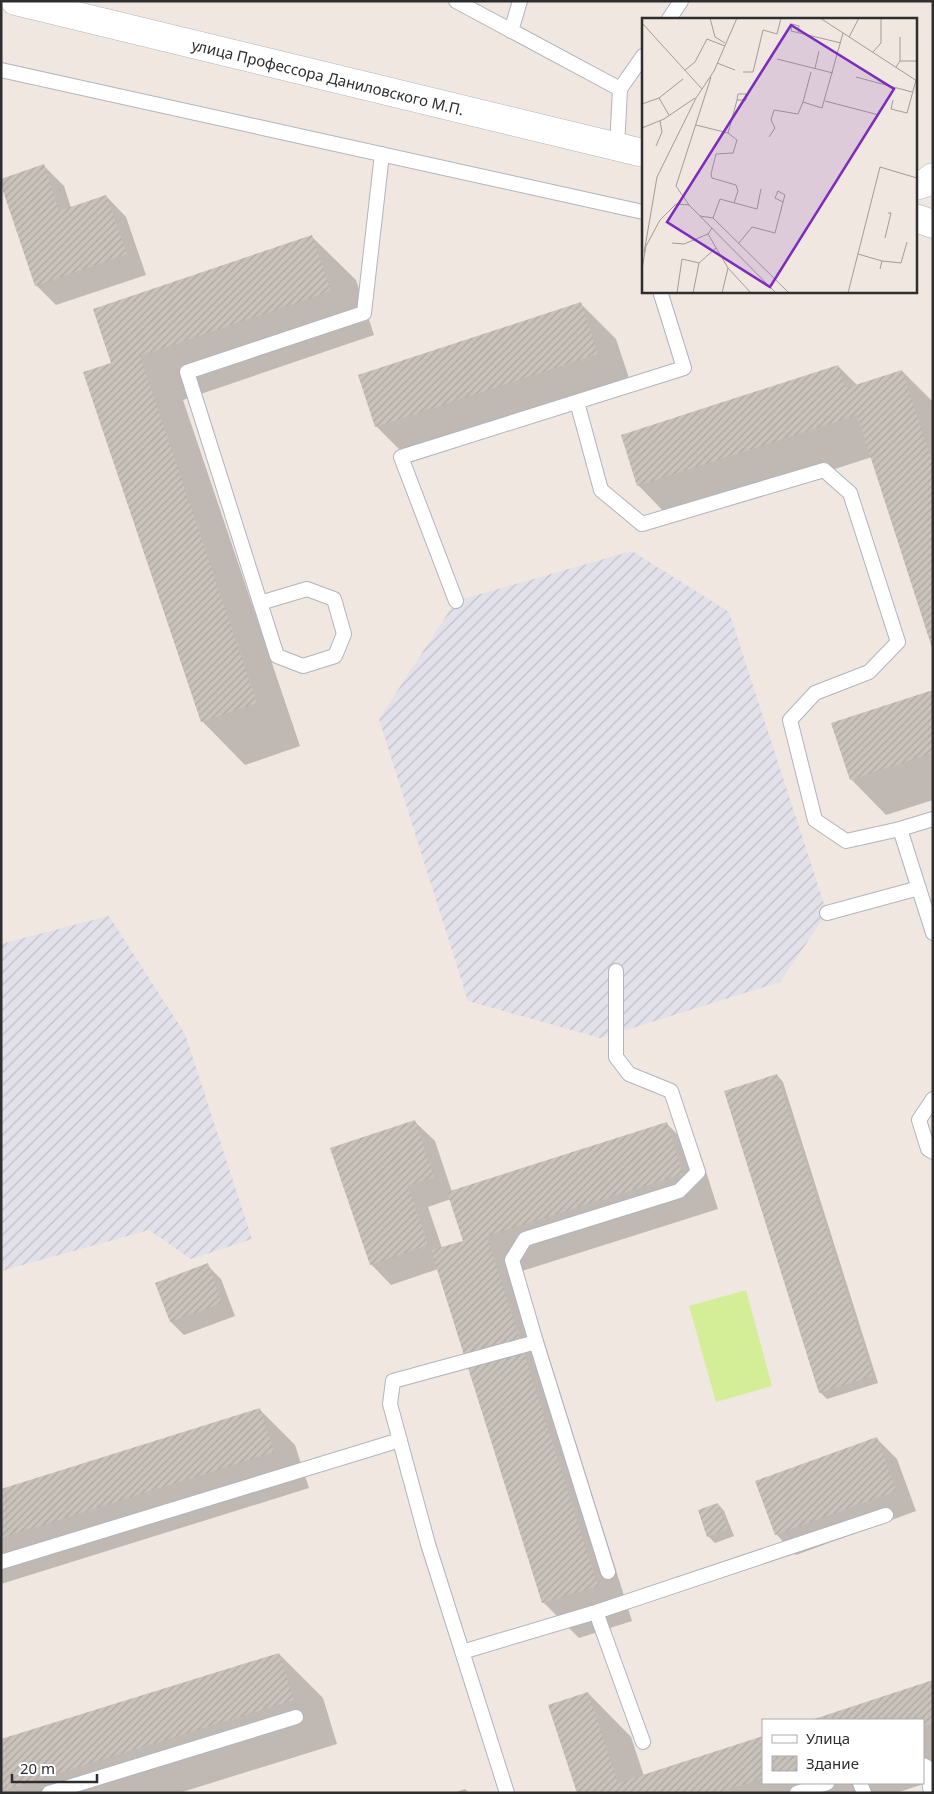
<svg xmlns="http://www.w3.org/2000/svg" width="934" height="1794" font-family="'Noto Sans',sans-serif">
<defs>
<pattern id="industrial-furrows" width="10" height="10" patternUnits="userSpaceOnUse" patternTransform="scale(1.25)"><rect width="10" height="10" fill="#e2e0e8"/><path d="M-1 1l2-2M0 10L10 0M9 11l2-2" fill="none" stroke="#c2c0c7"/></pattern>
<pattern id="building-hatch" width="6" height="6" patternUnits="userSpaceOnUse" patternTransform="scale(1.25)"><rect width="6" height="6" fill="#c8c2bb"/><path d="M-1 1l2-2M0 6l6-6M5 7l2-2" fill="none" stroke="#aca7a1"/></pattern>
</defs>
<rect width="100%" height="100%" fill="#efe7e0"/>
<path fill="url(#industrial-furrows)" d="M632 551 729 612 827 913 780 982 600 1038 468 1001 379 719 456 601Z
M109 916 185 1034 252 1239 191 1259 149 1230 1 1271V944Z"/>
<path fill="#d4ee97" d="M746 1290 772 1386 716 1402 689 1306Z"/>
<path fill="#0003" fill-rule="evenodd" d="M43 165 64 186 71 208 106 196 126 217 146 275 56 305 36 285Z
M312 237 356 280 374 335 183 400 300 746 245 765 202 721 113 364Z
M581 304 616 339 633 390 412 462 376 426Z
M838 366 857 385 902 371 933 402V648L872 457 673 521 638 485Z
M933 692V800L886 815 851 779Z
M777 1075 783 1082 878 1383 827 1399 820 1392Z
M414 1121 435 1141 452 1192 667 1124 702 1159 718 1209 522 1271 632 1621 579 1638 543 1602 438 1269 391 1285 371 1264ZM451 1199 464 1242 442 1248 428 1207Z
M207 1265 221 1279 235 1316 184 1335 171 1322Z
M260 1410 295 1445 309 1488 1 1584V1491Z
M876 1438 897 1459 916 1511 796 1555 776 1534Z
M718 1504 724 1511 734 1536 715 1543 708 1536Z
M279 1654 323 1698 337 1744 179 1793H1V1741Z
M933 1681V1781L896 1793H578L588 1693 631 1737 644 1776 763 1737V1783H923V1720H814Z
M465 1789 469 1793H453Z"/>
<path fill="url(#building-hatch)" d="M44 164 59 211 106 195 127 254 35 286 1 185V179Z
M312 235 331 291 140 356 257 703 201 722 83 372 111 363 93 309Z
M581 302 598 354 375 427 358 375Z
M838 365 846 388 902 370 933 465V651L857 415 637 486 621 435Z
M933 690V753L850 780 831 723Z
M777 1074 873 1376 819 1393 724 1091Z
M415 1120 434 1177 408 1186 428 1245 370 1265 330 1148Z
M667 1122 683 1174 487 1236 598 1586 542 1603 431 1250 463 1241 447 1192Z
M208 1263 222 1303 170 1322 155 1283Z
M260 1408 274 1452 1 1538V1489Z
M877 1437 896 1491 775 1535 755 1481Z
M718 1503 728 1529 707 1537 698 1510Z
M279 1653 294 1700 1 1791V1739Z
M933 1680V1723L923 1726V1720H811Z
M588 1692 618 1783 763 1736V1778L719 1793H577L548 1705Z"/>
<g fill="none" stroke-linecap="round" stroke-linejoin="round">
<g stroke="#b0b5be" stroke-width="16">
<path id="service" d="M456 1 620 89 617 147
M669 19 681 1
M511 31 520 1
M1 70 643 212
M620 89 643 56
M577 402 601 490 642 524 824 470 850 493 898 642 869 672 815 693 790 720 815 820 846 841 900 829
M456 601 401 457 684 368 660 291
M260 603 307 589 334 599 344 634 335 656 303 666 277 656 187 372 364 313 382 154
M933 819 900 829 933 933
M827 913 919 888
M933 1099 919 1120 928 1149 933 1152
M536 1342 512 1260 525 1239 679 1191 698 1172 671 1091 629 1074 616 1057V971
M1 1562 400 1440
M596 1612 643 1742
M462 1652 596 1612 886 1515
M923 1765 927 1767 931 1793
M860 1783 864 1793
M49 1793 296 1717
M507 1793 428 1544 390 1404 393 1381 536 1342 608 1572
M797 1793 827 1783"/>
</g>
<g stroke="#b0b5be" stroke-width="29">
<g id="secondary">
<path id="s1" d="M15 1 643 153"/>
<path d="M915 186 925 183 933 177"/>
<path d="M915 218 933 224"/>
</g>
</g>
<use href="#service" stroke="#fff" stroke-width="14"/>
<use href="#secondary" stroke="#fff" stroke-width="28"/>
</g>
<g text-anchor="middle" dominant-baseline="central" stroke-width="4" stroke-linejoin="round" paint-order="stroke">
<g font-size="15" fill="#2e2e2e" stroke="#fff">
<text stroke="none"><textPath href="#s1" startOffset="322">улица Профессора Даниловского М.П.</textPath></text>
</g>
</g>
<g transform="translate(642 18)">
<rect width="275" height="275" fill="#efe7e0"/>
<path fill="none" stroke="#a29d99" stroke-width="1" d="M68 0 73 19 83 25M178 0 275 63M0 5 60 71M156 15 157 8 150 6 149 13 199 25M207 19 217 0M231 34 239 25V0M135 41 191 55M258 43H275M75 45 93 52M254 49 258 43V19M173 50 177 33M43 52 53 44 65 21 83 28M101 54H111L121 12 135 16 139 0M169 54 161 84 180 90 201 15M69 59 34 168 47 187 134 275M214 59 270 74M17 80 27 97M251 82 249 91 265 95 274 62M183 83 237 97M0 86 17 80 41 61M54 107 86 115 88 108 95 82 96 76H104V82H95M0 110 22 101 53 80M86 115 95 122 91 135 74 136 69 156 70 160 94 167 96 173 92 185M127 119 133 110 129 102 132 92 156 96 161 84M14 128 20 114 18 103M58 198 71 200 147 275M71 200 78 181 115 191 119 171M70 210 66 216 86 250 109 275M243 220 249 195H246M30 225 42 226 66 216M97 225 110 209 133 215 141 184 143 177 136 173 133 180 141 184M2 235 15 159 54 80 72 53 95 0M216 236 240 243 238 251M240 243 259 245 265 224M0 251 4 228 18 202 34 186 47 187M35 275 40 241 57 245M51 275 57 245 74 230M80 275 86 250M206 275 238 149 275 160"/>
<path fill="#7b2cbf" fill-opacity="0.15" stroke="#7b2cbf" stroke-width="2.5" d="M149 7 252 71 128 269 25 204Z"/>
<rect width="275" height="275" fill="none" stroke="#2e2e2e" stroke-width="2.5"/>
</g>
<rect width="934" height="1794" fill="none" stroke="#2e2e2e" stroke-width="5"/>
<rect x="762" y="1719" width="162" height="65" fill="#ffffff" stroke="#ababab"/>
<rect x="772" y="1735" width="25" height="8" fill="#ffffff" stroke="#ababab"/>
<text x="806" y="1744" font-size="15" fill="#2e2e2e">Улица</text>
<rect x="772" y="1756" width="25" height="15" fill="url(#building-hatch)" stroke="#ababab"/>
<text x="806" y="1769" font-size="15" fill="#2e2e2e">Здание</text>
<path d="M12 1774v8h85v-8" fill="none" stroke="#2e2e2e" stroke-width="2.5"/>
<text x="20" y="1774" font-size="15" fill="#2e2e2e" stroke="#ffffff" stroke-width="4" paint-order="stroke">20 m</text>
</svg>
